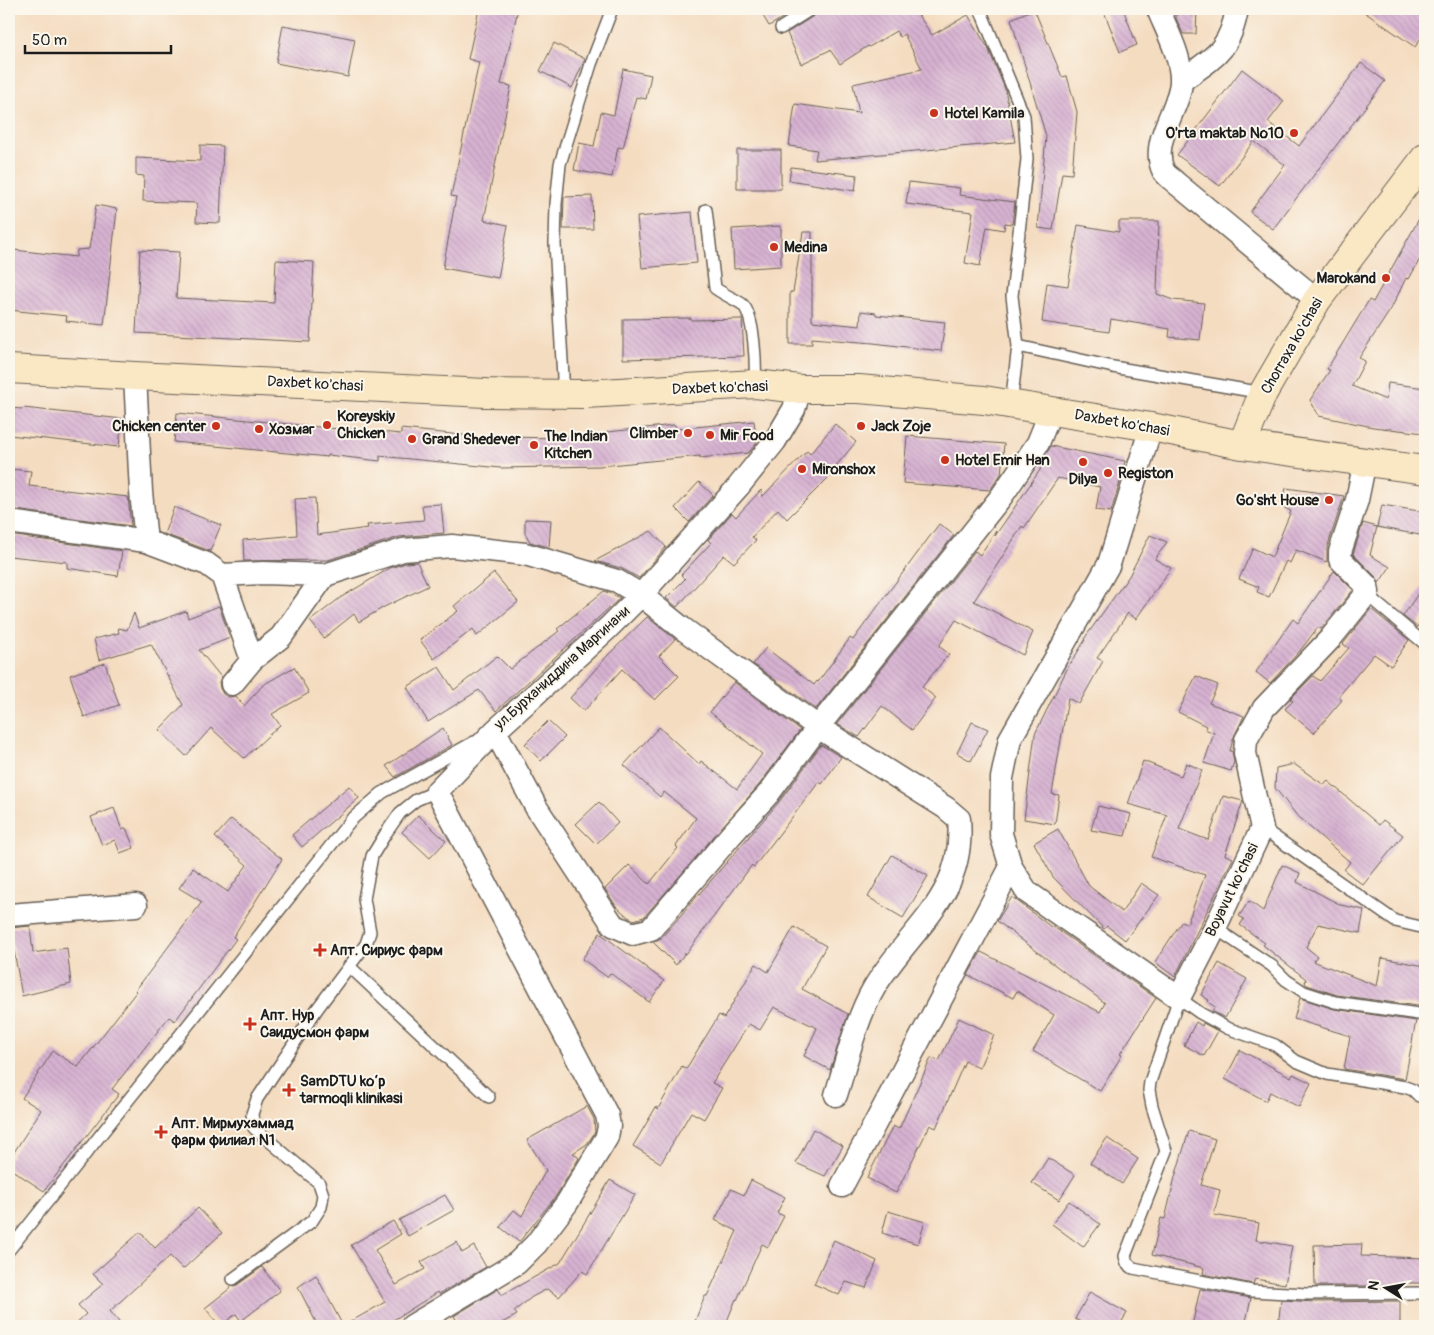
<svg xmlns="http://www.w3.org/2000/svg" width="1434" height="1335" font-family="Pangolin,sans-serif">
<defs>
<pattern id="building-back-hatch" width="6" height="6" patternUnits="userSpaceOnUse" patternTransform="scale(1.25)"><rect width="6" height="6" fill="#d7b2d2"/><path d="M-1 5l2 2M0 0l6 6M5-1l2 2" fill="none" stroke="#b898b4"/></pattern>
</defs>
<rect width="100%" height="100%" fill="#fbf7ec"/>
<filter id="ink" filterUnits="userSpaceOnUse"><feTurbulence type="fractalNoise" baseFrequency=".02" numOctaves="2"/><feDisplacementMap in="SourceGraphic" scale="10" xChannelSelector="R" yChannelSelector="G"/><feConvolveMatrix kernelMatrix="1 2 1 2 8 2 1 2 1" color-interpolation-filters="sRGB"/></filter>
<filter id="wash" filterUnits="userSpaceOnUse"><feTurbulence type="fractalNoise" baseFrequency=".0096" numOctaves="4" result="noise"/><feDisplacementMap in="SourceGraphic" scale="20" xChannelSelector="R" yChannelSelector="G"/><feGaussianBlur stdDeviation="1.12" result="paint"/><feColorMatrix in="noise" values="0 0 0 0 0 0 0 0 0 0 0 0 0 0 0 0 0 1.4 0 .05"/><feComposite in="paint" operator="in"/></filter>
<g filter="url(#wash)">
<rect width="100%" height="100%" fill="#f4dcc0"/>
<g id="blocks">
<path fill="url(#building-back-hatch)" d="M479 9H518L501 84 511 86 484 220 508 225 498 278 443 268 456 197 451 196 479 62 468 59Z
M759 9H797L769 26Z
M818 9H914L932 35 968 15 988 48 1005 89 1015 142 815 160 817 150 789 146 795 104 859 113 853 84 922 69 904 34 900 37 896 31 869 47 868 46 840 64 830 50 801 64 787 33 815 15Z
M1034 9 1062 77 1067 76 1077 112 1072 174 1062 173 1053 230 1038 228 1046 136 1011 19Z
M1103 9H1123L1137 45 1120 52Z
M1177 9H1197L1196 34H1183L1176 18Z
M1360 9H1425V32L1415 47Z
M283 25 355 39 348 77 276 63Z
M554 43 585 59 572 88 540 71Z
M1361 63 1385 81 1273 229 1250 212 1285 165 1254 141 1220 186 1177 155 1242 69 1284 101 1268 122 1299 146Z
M623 69 651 75 646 99 636 97 623 148 618 147 612 177 574 170 579 143 594 146 601 112 614 115Z
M200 145 223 146 220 223 196 222 197 203 143 201 144 176 136 175V158L200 161Z
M737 150H781V189H737Z
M791 167 857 175 855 191 789 180Z
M909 182 960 188 959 195 1015 202 1012 224 1005 223 1004 230 987 227 980 266 965 263 973 212 906 204Z
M592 196 593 229H563L564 197Z
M96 205 117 209 104 325 66 321 67 316 9 310 14 250 76 257 77 250 89 249Z
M1425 208V250L1409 279 1406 278 1391 309 1359 358 1365 361 1352 386 1386 400 1388 383 1425 388 1424 433 1373 427 1319 416 1310 400 1330 370 1327 369 1369 300 1373 302Z
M692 212 697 263 642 268 637 217Z
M1119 221H1159L1157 294 1173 300 1204 303 1200 340 1169 337 1170 329 1111 319 1109 332 1042 322 1047 283 1068 286 1078 225 1119 232Z
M781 226V266L734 269 732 229Z
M803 232H812V321L860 326 861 311 876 313V315L945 322 941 351 873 343 812 338V344H790V292H793Z
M140 250 179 252 176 298 274 303 276 260 314 262 310 342 136 333Z
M691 318V320L742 319 744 356 623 359V319Z
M9 408 23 409 24 408 122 419 119 447 9 435Z
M177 413 339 429V428L401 434V429L503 439V437L562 438V436L607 435V432L675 425 676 429 754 421 757 443 748 453 700 458V456L600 466 501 468 380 456V461L328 455V457L174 442Z
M835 424 856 442 830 473 831 475 787 519 778 509 752 537 756 540 734 563 724 555 677 607 666 598 685 579 681 575 711 543 708 540 732 513 736 517 761 490 762 497 807 451 810 454Z
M907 436 1004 444 1001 474 990 490 903 483Z
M1051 446 1125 461 1120 482 1111 512 1096 510 1100 487 1058 478 1024 528 1022 526 974 601 1033 632 1023 655 956 620 939 646 949 654 922 687 936 698 912 730 882 706 859 737 837 724 975 551 980 555 996 531 995 536 1040 470 1042 460Z
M9 469 31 471 29 486 128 497 131 526 9 509Z
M699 482 713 495 689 522 675 508Z
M1286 488 1344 496 1327 548V562L1296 550 1290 563 1286 561 1269 597 1257 592 1259 587 1239 579 1253 548 1272 557 1291 511 1282 507Z
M315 498 317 535 368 528 367 525 424 520 422 505 441 504 444 533 399 537 328 560 244 561 243 540 297 535 295 499Z
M1382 505 1425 512V536L1377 527Z
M174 507 221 525 210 551 164 534Z
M525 519 551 520 549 547 530 542 525 533Z
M1363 523 1377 527 1370 555 1390 567 1379 583 1376 577 1353 554Z
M939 524 954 535 816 709 753 664 766 648 814 685 817 681 818 682 850 638 853 640Z
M651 531 666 547 639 578 621 568 595 561Z
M9 535 122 551 118 576 67 568V562L9 556Z
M1150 535 1167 542 1155 559 1171 568 1136 619 1128 613 1097 658 1103 661 1079 704 1068 698 1052 794 1059 795 1055 824 1024 819 1035 734 1070 663H1071L1085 640 1084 639 1129 576Z
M417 562 428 586 384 607 359 622 354 614 324 638 310 621 340 598 390 568 406 563Z
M1334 571 1353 590 1321 629 1318 627 1299 652 1270 683 1256 672 1293 619 1298 623Z
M494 573 518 602 477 636 473 629 434 659 420 640 458 611 454 606Z
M1425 583V615L1417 627 1403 616Z
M604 591 620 598 496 711 479 690 428 722 407 687 439 667 454 690 497 656 510 669 559 631 557 629Z
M219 606 230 638 199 650 221 677 219 682 220 688 223 694 229 697 236 696 244 706 263 685 294 667 309 693 272 714 280 725 244 758 211 728 186 756 159 730 183 705 151 644 99 660 94 639 119 633 118 628 127 630 134 613 139 628 186 611 188 618Z
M1371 609 1409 640 1391 666 1374 654 1338 697 1342 700 1314 733 1285 709 1293 701 1290 699 1313 676 1320 681 1349 648 1343 644Z
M647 617 675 639 659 656 679 676 655 700 622 669 584 711 570 698 608 655Z
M105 663 119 705 84 717 70 675Z
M1196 676 1218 685 1209 703 1244 716 1233 739 1230 751H1232L1234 762 1231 771 1204 763 1214 733 1205 729 1206 726 1178 712Z
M734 682 800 730 759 785 644 917 634 920 628 917 616 906 605 889 629 865 649 884 678 848 676 846 696 818 664 792 660 797 624 765 659 727 699 764 701 761 737 789 762 754 710 712Z
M548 721 565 737 541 761 525 744Z
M972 722 988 729 971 761 957 753Z
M443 728 452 745 395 777 386 766Z
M821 745 841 757 822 784 819 782 754 867 752 865 686 954 685 953 676 965 653 942 661 938 779 802Z
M1143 761 1181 776 1186 763 1202 770 1179 829 1208 840 1223 796 1243 801 1225 855 1233 858 1175 977 1155 962 1182 921 1187 924 1205 875 1151 857 1167 815 1128 804Z
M1294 764 1324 785 1328 781 1379 825 1383 820 1403 835 1363 885 1344 870 1350 862 1298 817 1275 788 1276 768Z
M349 786 359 798 302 847 292 835Z
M599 802 618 823 596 844 576 824Z
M1098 806 1131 814 1125 836 1091 830Z
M114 808 122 830 126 828 134 848 120 853 115 840 102 845 91 817Z
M418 815 446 841 430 858 402 832Z
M231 819 282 859 233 937 236 939 175 1021 169 1017 112 1089 119 1094 44 1191 9 1168V1160L41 1110 22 1098 53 1051 78 1067 136 992 135 991 202 902 179 888 193 868 228 892 247 865 215 837Z
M1058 829 1089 886 1122 912 1141 883 1159 895 1125 940 1107 926 1104 929 1053 877 1034 843Z
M892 855 928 876 903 918 868 897Z
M1282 865 1300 873 1297 882 1341 905 1364 910 1360 933 1318 924 1306 947 1317 956 1313 961 1377 986 1382 958 1425 966V1007L1337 995 1307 985 1305 983 1306 979 1263 945 1265 943 1240 925 1244 919 1239 916 1249 901 1263 911Z
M1012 897 1051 927 1052 926 1156 998 1120 1054 1122 1055 1100 1091 1033 1051 1054 1015 1017 991 1013 998 968 975 981 952 1100 1012 1105 1003 997 921Z
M30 926 33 953 67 948 71 984 22 996 10 928Z
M794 927 826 946 802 989 848 1014 830 1070 804 1056 817 1028 774 1007 760 1030 749 1024 712 1083 722 1088 704 1119 691 1112 661 1163 633 1146 656 1107 658 1109 682 1066 686 1069 719 1015 724 1018 756 964 768 972Z
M600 933 664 981 649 1002 610 973 607 977 582 959Z
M1219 963 1247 979 1225 1018 1212 1011 1215 1007 1208 1002 1209 1000 1201 995Z
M1300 998 1334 1009 1416 1021 1405 1079 1344 1069 1350 1036 1294 1019Z
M959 1018 994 1035 979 1068 965 1061 936 1128 930 1125 896 1193 867 1178 893 1126 899 1129 931 1058 939 1061Z
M1196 1022 1202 1026 1203 1023 1218 1031 1204 1056 1184 1045Z
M1240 1050 1291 1077 1293 1074 1311 1083 1299 1107 1270 1092 1266 1101 1225 1079Z
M587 1106 594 1119 595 1132 587 1144 573 1153 579 1158 556 1196 519 1242 500 1227 514 1210 522 1216 546 1170 527 1140Z
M813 1129 843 1146 825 1176 796 1163Z
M1189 1131 1215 1139 1201 1185 1220 1190 1214 1215 1259 1223 1256 1240 1292 1246 1285 1284 1255 1279 1253 1284 1203 1274 1204 1268 1152 1255 1161 1218 1165 1219 1175 1177Z
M1107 1138 1138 1159 1122 1184 1090 1163Z
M1048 1158 1075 1175 1059 1200 1032 1183Z
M610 1180 635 1195 587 1274 582 1271 559 1297 547 1289 532 1297 514 1311 517 1315 496 1326H460L454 1316 498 1289 502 1295 560 1263Z
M751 1180 785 1197 777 1213 784 1216 768 1247 762 1244 737 1300 736 1299 725 1326H693L705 1296H707L737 1231 715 1220 731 1189 744 1195Z
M445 1195 454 1210 408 1236 399 1220Z
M1069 1201 1100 1224 1083 1247 1052 1224Z
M198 1208 222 1233 183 1269 170 1256 110 1311 122 1326H73L86 1314 78 1305 103 1284 93 1274 140 1232 155 1248Z
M888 1211 925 1222 918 1244 882 1233Z
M393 1221 401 1234 375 1250 396 1285 425 1269 421 1262 457 1242 462 1253 474 1246 486 1267 439 1294 438 1292 384 1326H343L385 1302 351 1245Z
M834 1240 877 1261 866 1288 846 1282 839 1295 814 1284Z
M1362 1244 1361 1256 1425 1258V1283H1400V1286H1315L1314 1245Z
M262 1267 280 1291 241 1321 236 1314 220 1326 205 1308 233 1286 237 1285Z
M316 1275 343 1326H318L298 1287Z
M1200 1289 1251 1298 1245 1326H1192Z
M1090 1292 1127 1313 1119 1326H1088L1075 1319Z
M1281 1300 1315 1302 1400 1301V1326H1278Z"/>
</g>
</g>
<g filter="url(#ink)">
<use href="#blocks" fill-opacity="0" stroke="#685f55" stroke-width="1"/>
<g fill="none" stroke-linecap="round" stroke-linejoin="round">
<g stroke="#685f55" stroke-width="14">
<path id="lane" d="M980 9 1024 116 1027 159 1012 296 1018 346 1011 404
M781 28 811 9
M706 210 715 288C723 294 734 299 742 304 755 315 756 367 755 384
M1018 346 1113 367 1263 393
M562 394 563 377 555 244 556 204 560 164 591 64 612 9
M1367 595 1425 644
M1262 828 1395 921 1425 928
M1215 928 1272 966 1286 980 1304 992 1335 1002 1425 1015
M349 966 489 1097
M1419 1096 1413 1090 1405 1087 1327 1074 1296 1061 1275 1045 1227 1028 1200 1013 1179 998 1150 1082 1149 1090 1152 1106 1166 1151 1125 1256 1127 1263 1133 1268 1252 1291 1307 1294 1425 1293
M9 1250 351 820 382 793 474 742
M233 1279 312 1221 321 1207 323 1195 319 1183 254 1128 252 1114 257 1099 317 1009 366 944 370 932 364 899 372 856 386 833 400 813 416 800 437 791"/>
</g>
<g stroke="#685f55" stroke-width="25">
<path id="street" d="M1158 9C1167 31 1182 58 1181 82 1179 110 1150 141 1163 170 1165 175 1172 179 1176 183L1317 300
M1181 81C1213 58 1230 51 1237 9
M135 376 141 492 146 541
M1151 427 1109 564 1010 739 1002 778 1001 834 1011 867 1027 892 1179 998 1215 928 1262 828 1245 753 1246 740 1264 708 1330 639 1368 592 1367 586 1340 559V552L1357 500 1365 461
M9 522 146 541 207 564 222 575 263 573 325 575 403 550 452 546 525 554 617 581 641 595 682 628 818 727 1001 497 1038 443 1051 411
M222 575 252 660 281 637 325 575
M232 684 252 660
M495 731 536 807 613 925 633 934 651 929 731 835 769 793 818 727 946 808 959 819C966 897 910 928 874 988 856 1019 847 1060 836 1095
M9 915 136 905
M842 1186 1011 867
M412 1326 517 1263 536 1244 567 1203 607 1137 609 1126 607 1115 437 791 495 731 608 628 641 595 738 487 775 441 794 409 800 389"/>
</g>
<g stroke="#685f55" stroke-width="30">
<path id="secondary" d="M9 369 135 376 486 393 585 394 755 384 800 389H859L984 400 1151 427 1242 445 1425 470
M1242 445 1263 393 1317 300 1425 158"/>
</g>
<use href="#lane" stroke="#fff" stroke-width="11"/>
<use href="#street" stroke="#fff" stroke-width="22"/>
<use href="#secondary" stroke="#fae7c3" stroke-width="28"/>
</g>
</g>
<g fill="#c8321e" stroke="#fbf7ec" stroke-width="2">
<circle cx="934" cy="113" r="5"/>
<circle cx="1294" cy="133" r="5"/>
<circle cx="774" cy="247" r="5"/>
<circle cx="1386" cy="278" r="5"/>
<circle cx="327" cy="425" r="5"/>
<circle cx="216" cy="426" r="5"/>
<circle cx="861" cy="426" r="5"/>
<circle cx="259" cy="429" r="5"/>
<circle cx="688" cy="433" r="5"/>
<circle cx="710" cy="435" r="5"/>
<circle cx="412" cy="439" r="5"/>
<circle cx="534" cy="445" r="5"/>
<circle cx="945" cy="460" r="5"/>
<circle cx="1083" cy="462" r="5"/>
<circle cx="802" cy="469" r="5"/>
<circle cx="1108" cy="473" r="5"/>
<circle cx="1329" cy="500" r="5"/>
<path d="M317.5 942.5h5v5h5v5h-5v5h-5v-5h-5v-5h5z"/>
<path d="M247.5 1016.5h5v5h5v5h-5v5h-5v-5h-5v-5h5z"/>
<path d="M286.5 1082.5h5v5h5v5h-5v5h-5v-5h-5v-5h5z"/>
<path d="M158.5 1124.5h5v5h5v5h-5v5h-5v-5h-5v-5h5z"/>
</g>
<g text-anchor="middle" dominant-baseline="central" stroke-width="4" stroke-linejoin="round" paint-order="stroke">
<g font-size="15" font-weight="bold" fill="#1c1c1c" stroke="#fbf7ec" text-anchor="start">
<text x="944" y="113">Hotel Kamila</text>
<text x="1284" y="133" text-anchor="end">O'rta maktab №10</text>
<text x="784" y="247">Medina</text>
<text x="1376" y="278" text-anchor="end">Marokand</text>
<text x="337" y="416">Koreyskiy<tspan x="337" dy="17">Chicken</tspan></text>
<text x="206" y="426" text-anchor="end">Chicken center</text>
<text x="871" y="426">Jack Zoje</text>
<text x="269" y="429">Хозмаг</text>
<text x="678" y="433" text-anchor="end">Climber</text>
<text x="720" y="435">Mir Food</text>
<text x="544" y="436">The Indian<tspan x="544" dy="17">Kitchen</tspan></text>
<text x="422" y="439">Grand Shedever</text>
<text x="955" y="460">Hotel Emir Han</text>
<text x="812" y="469">Mironshox</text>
<text x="1118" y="473">Registon</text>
<text x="1083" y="479" text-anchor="middle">Dilya</text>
<text x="1319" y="500" text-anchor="end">Go'sht House</text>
<text x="330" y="950">Апт. Сириус фарм</text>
<text x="260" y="1015">Апт. Нур<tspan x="260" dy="17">Саидусмон фарм</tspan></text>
<text x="300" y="1081">SamDTU ko‘p<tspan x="300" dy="17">tarmoqli klinikasi</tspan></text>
<text x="171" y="1123">Апт. Мирмухаммад<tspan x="171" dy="17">фарм филиал N1</tspan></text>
</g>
<g font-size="15" fill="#1c1c1c" stroke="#fbf7ec">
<text transform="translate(1292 346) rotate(-60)">Chorraxa ko'chasi</text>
<text transform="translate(315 384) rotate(3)">Daxbet ko'chasi</text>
<text transform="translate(720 388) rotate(-2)">Daxbet ko'chasi</text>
<text transform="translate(1122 423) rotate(10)">Daxbet ko'chasi</text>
<text transform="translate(562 668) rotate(-42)">ул.Бурханиддина Маргинани</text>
<text transform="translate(1232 890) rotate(-64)">Boyavut ko'chasi</text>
</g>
</g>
<rect width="1434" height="1335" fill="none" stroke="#fbf7ec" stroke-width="30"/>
<g transform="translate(1386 1288) rotate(281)" stroke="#fbf7ec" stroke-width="4" paint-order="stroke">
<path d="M0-4L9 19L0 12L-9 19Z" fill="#1c1c1c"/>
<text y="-8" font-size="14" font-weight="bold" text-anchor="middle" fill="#1c1c1c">N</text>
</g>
<path d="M25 45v8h146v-8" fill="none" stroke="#1c1c1c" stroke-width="2.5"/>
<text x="32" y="45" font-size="15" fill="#1c1c1c" stroke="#fbf7ec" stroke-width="4" paint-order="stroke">50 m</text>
</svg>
